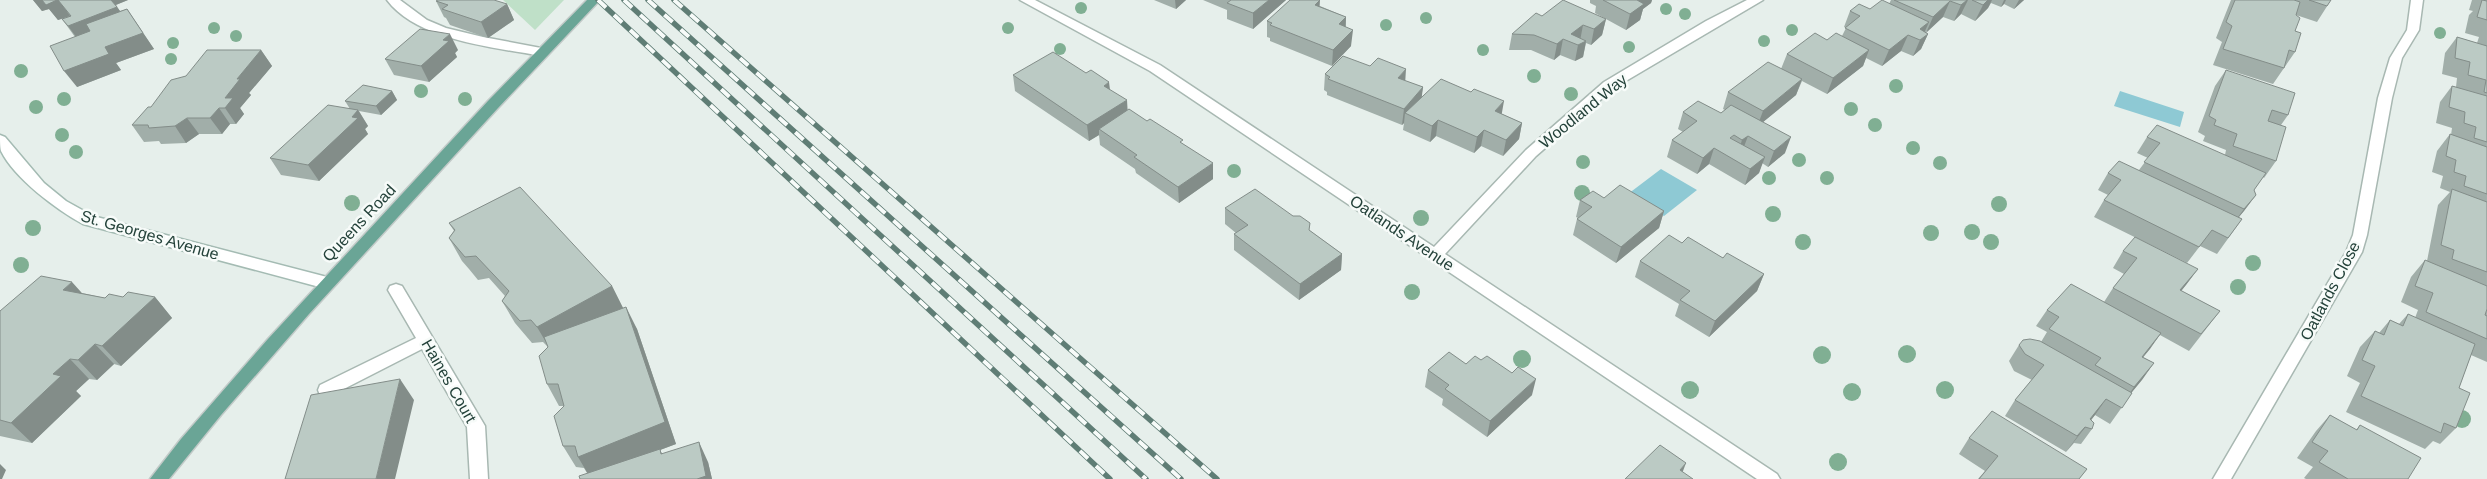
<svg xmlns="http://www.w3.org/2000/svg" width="2487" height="479" font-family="Arial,sans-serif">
<rect width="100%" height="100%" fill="#e6efeb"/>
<path fill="#bfe0c8" d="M503 0H564L535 30Z"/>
<path fill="#8ec9d4" d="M2120 91 2184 112 2180 127 2114 106Z
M1661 169 1697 190 1664 216 1628 194Z"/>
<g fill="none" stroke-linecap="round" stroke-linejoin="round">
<g stroke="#a8b8b2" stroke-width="3">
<path id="minor" d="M387 0H400L427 20 446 28 483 37 541 48 547 52 541 56C494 47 418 41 387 0Z
M1020 0H1035L1160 65 1434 247 1526 150 1604 82 1706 21 1747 0H1763L1614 88 1536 156 1445 254 1777 474 1780 479H1757L1150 71Z
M2411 0H2423L2419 30 2402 58 2392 98 2367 235 2362 252 2231 479H2213L2346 252 2353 235 2378 98 2390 58 2407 30Z
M396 284 402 286 485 426 488 479H470L467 427 422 349 332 395 326 397 320 395 318 390 320 385 416 338 388 290 390 286Z"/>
</g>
<g stroke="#a4bbb3" stroke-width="3">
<path id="secondary" d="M0 135 5 137 44 183 66 201 93 216 327 277 332 279 335 283 332 287 327 289 83 224C57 210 14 178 1 151 0 147 0 140 0 135Z"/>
</g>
<g stroke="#c2cac8" stroke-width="3">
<path id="primary" d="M587 0H600L498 108 309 314 221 415 169 479H150L181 439 268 339 488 101Z"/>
</g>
<use href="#minor" fill="#fff" fill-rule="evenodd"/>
<use href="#secondary" fill="#fff" fill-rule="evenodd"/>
<use href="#primary" fill="#6aa596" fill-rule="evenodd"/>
<g stroke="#5f7d75" stroke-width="5.5">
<path id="rail" d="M598 0 1110 479
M624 0 1146 479
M648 0 1181 479
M674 0 1217 479"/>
</g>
<use href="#rail" stroke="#f7fbf9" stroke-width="4" stroke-dasharray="11" stroke-linecap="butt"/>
</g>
<g fill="#80af93">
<circle cx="1081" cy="8" r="6"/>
<circle cx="1666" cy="9" r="6"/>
<circle cx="1685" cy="14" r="6"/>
<circle cx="1426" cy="18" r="6"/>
<circle cx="1386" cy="25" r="6"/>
<circle cx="214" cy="28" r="6"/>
<circle cx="1008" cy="28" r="6"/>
<circle cx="1792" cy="30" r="6"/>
<circle cx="2440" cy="33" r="6"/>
<circle cx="236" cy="36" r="6"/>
<circle cx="1764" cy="41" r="6"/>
<circle cx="173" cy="43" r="6"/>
<circle cx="1629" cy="47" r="6"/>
<circle cx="1060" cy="49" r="6"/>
<circle cx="1483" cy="50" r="6"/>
<circle cx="171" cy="59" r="6"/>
<circle cx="21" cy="71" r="7"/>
<circle cx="1534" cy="76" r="7"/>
<circle cx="1896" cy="86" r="7"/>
<circle cx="421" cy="91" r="7"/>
<circle cx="1571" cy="94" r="7"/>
<circle cx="64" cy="99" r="7"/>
<circle cx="465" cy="99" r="7"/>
<circle cx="36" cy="107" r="7"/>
<circle cx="1851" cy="109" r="7"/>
<circle cx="1875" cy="125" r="7"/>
<circle cx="62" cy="135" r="7"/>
<circle cx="1913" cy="148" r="7"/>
<circle cx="76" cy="152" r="7"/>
<circle cx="1799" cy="160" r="7"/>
<circle cx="1583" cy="162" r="7"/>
<circle cx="1940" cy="163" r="7"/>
<circle cx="1234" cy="171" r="7"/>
<circle cx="1769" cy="178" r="7"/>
<circle cx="1827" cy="178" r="7"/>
<circle cx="1582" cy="193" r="8"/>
<circle cx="352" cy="203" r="8"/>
<circle cx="1999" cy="204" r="8"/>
<circle cx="1773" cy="214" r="8"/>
<circle cx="1421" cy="218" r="8"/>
<circle cx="33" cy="228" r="8"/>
<circle cx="1972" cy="232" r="8"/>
<circle cx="1931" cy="233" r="8"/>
<circle cx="1803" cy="242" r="8"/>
<circle cx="1991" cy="242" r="8"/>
<circle cx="2253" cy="263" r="8"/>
<circle cx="21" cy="265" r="8"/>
<circle cx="2238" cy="287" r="8"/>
<circle cx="1412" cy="292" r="8"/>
<circle cx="1907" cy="354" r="9"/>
<circle cx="1822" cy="355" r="9"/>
<circle cx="1522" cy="359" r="9"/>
<circle cx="1690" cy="390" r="9"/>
<circle cx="1945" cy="390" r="9"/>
<circle cx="1852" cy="392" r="9"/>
<circle cx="2462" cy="419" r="9"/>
<circle cx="1838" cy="462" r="9"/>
</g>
<path fill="#a1aea9" d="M33 0H128L116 5 120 11 127 9 154 49 116 63 121 70 77 87 75 37 62 19 70 16 58 20 49 9 42 11Z
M1154 0H1186L1176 9Z
M1203 0H1286L1253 29 1227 19V10Z
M1590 0H1652L1651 3 1643 9 1640 20 1626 30 1595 13 1596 6 1590 3Z
M1891 0H2024L2014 9 2004 4 2001 7 1991 3 1988 8 1975 21 1961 14 1954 21 1943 17 1926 32 1928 34 1921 49 1913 56 1901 51 1882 66 1866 58 1863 66 1827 94 1802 81 1796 95 1763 122 1785 153 1768 167 1762 163 1759 173 1745 185 1709 164 1697 174 1667 157 1672 140 1683 132 1678 129 1683 112 1721 113 1725 110 1723 109 1728 92 1781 69 1787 54 1827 40 1842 36 1846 28 1844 27 1850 11 1870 9 1889 4Z
M2231 0H2331L2317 22 2296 15 2295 52 2273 84 2213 65 2222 42 2216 38Z
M2472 0H2487V362L2471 355 2459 388 2456 428 2440 444 2433 441 2425 449 2346 412 2360 383 2347 376 2360 347 2375 331 2379 333 2390 320 2399 324 2408 314 2415 318 2418 310 2401 302 2411 277 2425 260 2427 261 2438 205 2450 192 2440 188 2443 176 2432 172 2437 151 2450 134 2451 135 2452 128 2436 123 2440 102 2452 86 2456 87 2457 78 2442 74 2445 53 2457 37 2477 43 2479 37 2465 33 2469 15 2473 11 2469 10Z
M436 1 507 4 514 20 488 38 450 25 446 18 444 17Z
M1320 6 1346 17V27L1351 46 1332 66 1270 41V38L1267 37V21Z
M1542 16 1606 19 1602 35 1591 45 1586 43 1583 57 1575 61 1560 55 1554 60 1531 50H1509L1512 34Z
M261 50 272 66 249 93 251 95 240 108 244 114 236 124H230L222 134H199L186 143 161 144 159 141 144 142 132 125 186 76Z
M458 50 455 53 457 57 429 82 394 75 385 59Z
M2226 70 2288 115 2281 125 2276 161 2264 178 2263 177 2254 190 2256 195 2239 217 2242 219 2217 254 2200 246 2187 263 2094 217 2104 200 2108 195 2098 190 2108 173 2139 170 2148 158 2137 153 2147 137 2225 155 2226 150 2203 141 2205 136 2198 132 2215 86Z
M1325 74 1405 81 1423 87 1421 98 1502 114 1522 123 1519 139 1503 156 1481 146 1474 153 1436 136 1430 142 1403 130 1404 123 1402 125 1327 95V92L1324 90Z
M1013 75 1110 90 1127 110 1183 144 1213 179 1179 203 1136 173 1135 169 1100 145 1099 135 1089 141 1015 91Z
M392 91 397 100 381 115 359 111 368 126 365 129 368 134 319 181 281 175 270 158 350 109 345 101Z
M1580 200 1664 211 1659 228 1616 263 1573 235 1577 219 1578 218 1576 217Z
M1225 208 1293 216 1310 223 1309 230 1342 254 1341 270 1299 300 1234 250V234L1236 233 1225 224Z
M449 223 612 286 623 308 637 329 676 444 660 450 662 454 708 462 712 479H580L587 473 584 468 576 467 563 446 564 406H559L547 384 548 347 543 342 532 343 515 323 502 301 505 296 489 278 478 280 469 269 462 261 449 238 454 231Z
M1682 243 1723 258 1764 274 1757 291 1709 337 1675 316 1679 304 1635 277 1640 261Z
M2123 251 2198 269 2181 291 2220 311 2189 351 2160 335 2143 357 2154 363 2131 393H2132L2110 424 2095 415 2091 420 2092 429 2081 444 2074 443 2066 452 2005 416 2015 400 2032 380 2014 371 2009 361 2019 345 2041 342 2047 332 2036 326 2047 310 2104 302 2113 288 2124 274 2113 268Z
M82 293 105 298 123 297H155L172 318 121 366 114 364 97 380 89 379 76 391 81 396 32 443 0 436V311Z
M1466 364 1532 395 1487 437 1442 405 1443 399 1425 387 1428 370Z
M2330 415 2356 430 2360 425 2408 479H2306L2304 478 2313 467 2297 458 2316 431Z
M1969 438 2087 469 2079 479H1978L1985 471 1959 454Z"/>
<path fill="#838d89" d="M33 0H74L62 4 70 16 58 20 49 9 42 11Z
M108 0H128L113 6Z
M1175 0H1186L1176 9Z
M1269 0H1286L1253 29V13Z
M1320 0 1319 16 1315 5Z
M1636 0H1652L1651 3 1643 9 1640 20 1626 30 1630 14Z
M1967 0H1968L1961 14 1954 21 1961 5Z
M1988 0H1992L1988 8 1975 21 1983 5Z
M2004 0H2006L2004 4 2001 7Z
M2019 0H2024L2014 9Z
M1950 1 1943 17 1926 33 1933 17Z
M507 4 514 20 488 38 481 22Z
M117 7 128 22 80 42 68 26Z
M127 9 154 49 116 63 121 70 77 87 64 71 105 47Z
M1346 17 1345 32 1339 24Z
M1606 19 1602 35 1591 45 1594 29Z
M1929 22 1922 38 1920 29Z
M1583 25 1580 41 1571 34Z
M1353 30 1351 46 1332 66 1333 50Z
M450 34 458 50 455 53 457 57 429 82 421 66 443 40Z
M1928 34 1921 49 1913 56 1920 40Z
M1908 35 1901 51 1882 66 1889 50Z
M1563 39 1560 55 1554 60 1557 44Z
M1586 41 1583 57 1575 61 1578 45Z
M261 50 272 66 249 93 251 95 240 108 244 114 236 124 225 108V98L237 79Z
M1869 50 1863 66 1827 94 1833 78Z
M1406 69 1405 85 1398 78Z
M1802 79 1796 95 1757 127 1763 111Z
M1109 82 1111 98 1104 86Z
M1423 87 1421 103 1405 113 1404 123 1402 125 1404 109Z
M392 91 397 100 381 115 376 106Z
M1127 100 1128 117 1099 129V135L1089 141 1087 125Z
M1504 101 1501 118 1495 111Z
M219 108 230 124 222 134 210 118Z
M358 110 368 126 365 129 368 134 319 181 308 165Z
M187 118 199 134 186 143 175 126Z
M1438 120 1436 136 1430 142 1432 126Z
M1522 123 1519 139 1503 156 1506 140Z
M1484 130 1481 146 1474 153 1477 137Z
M1748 136 1742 152 1737 156 1742 140Z
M1791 137 1785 153 1768 167 1774 151Z
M1714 148 1709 164 1697 174 1703 158Z
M1765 157 1759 173 1745 185 1750 169Z
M1213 163V179L1179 203 1178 187Z
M2256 195 2244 211 2232 225 2244 209Z
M1664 211 1659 228 1616 263 1621 247Z
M1342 254 1341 270 1299 300 1300 284Z
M2198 269 2186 285 2169 306 2180 290Z
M1764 274 1757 291 1709 337 1715 321Z
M72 282 90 302 63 290Z
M612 286 623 308 550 349 537 327Z
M155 297 172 318 121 366 102 346Z
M626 307 637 329 676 444 660 450 670 469 661 454 591 479 578 457Z
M2161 333 2150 349 2130 373 2142 357Z
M95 344 114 364 97 380 78 360Z
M70 359 89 379 76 391 81 396 32 443 11 423 53 374Z
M2154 363 2142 380 2123 403 2134 387Z
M400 379 414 400 395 479H376Z
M1536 379 1532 395 1487 437 1490 421Z
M2106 399 2095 415 2066 452 2090 419Z
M699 442 708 462 712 479H697Z
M1686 463 1680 479V470Z
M0 464 6 470 2 479H0Z"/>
<path fill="#bbcac4" stroke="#838d89" d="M42 0H57L46 5Z
M58 0H111L117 7 68 26 62 19 71 16Z
M438 0H494L507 4 481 22 442 9 448 5 436 1Z
M1231 0H1269L1253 13 1227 3Z
M1290 0H1320L1315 5 1346 17 1339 24 1353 30 1333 50 1270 25 1272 23 1267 21Z
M1563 0 1606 19 1594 29 1583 25 1571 34 1586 41 1578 45 1563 39 1557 44 1534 35 1512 34 1536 13 1542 16Z
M1603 0H1637L1644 4 1630 14Z
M1882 0 1929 22 1920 29 1928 34 1920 40 1908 35 1889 50 1845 28 1860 16 1850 11 1859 4 1870 9Z
M1894 0H1967L1961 5 1950 1 1933 17Z
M1972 0H1988L1983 5Z
M2235 0H2294L2300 2 2296 15 2300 18 2295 31 2301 33 2295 52 2289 50 2284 68 2223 49 2232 26 2226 22Z
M2309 0H2331L2327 6Z
M2482 0 2487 1V20L2477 17Z
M127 9 143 33 105 47 109 54 64 71 50 46 90 31 86 24Z
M420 29 450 34 443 40 449 41 421 66 385 59Z
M1815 33 1827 40 1836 33 1869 50 1833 78 1787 54Z
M2457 37 2487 46V93L2484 92 2486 80 2468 75 2470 62 2455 58Z
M207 50H261L237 79H240L225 98H233L225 108H219L210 118H187L175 126 149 128 148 125H132L148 107H151L171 80 186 76Z
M1053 52 1086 73 1091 70 1109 82 1104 86 1127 100 1087 125 1013 75Z
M1343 56 1370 66 1378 58 1406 69 1398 78 1423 87 1404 109 1328 79 1330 77 1325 74Z
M1768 62 1802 79 1763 111 1728 92Z
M2226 70 2295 93 2288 115 2272 110 2268 121 2286 127 2276 161 2233 146 2237 134 2214 125 2216 120 2209 116Z
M1441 79 1471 92 1474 89 1504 101 1495 111 1522 123 1506 140 1484 130 1477 137 1438 120 1432 126 1405 113Z
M363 85 392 91 376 106 345 101Z
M2452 86 2487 96V142L2474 138 2476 127 2464 123 2465 112 2449 107Z
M1698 101 1721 113 1731 105 1791 137 1774 151 1748 136 1742 140 1734 135 1730 138 1765 157 1750 169 1714 148 1703 158 1672 140 1697 121 1683 112Z
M328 105 358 110 352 117 358 118 308 165 270 158Z
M1129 109 1147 121 1150 119 1183 140 1180 142 1213 163 1178 187 1134 157 1137 155 1099 129Z
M2157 125 2266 173 2254 190 2256 195 2244 209 2144 162 2160 143 2147 137Z
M2450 134 2487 147V194L2464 186 2466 176 2454 172 2456 160 2446 156Z
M2119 161 2242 219 2228 238 2212 230 2199 247 2104 200 2121 180 2108 173Z
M1620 185 1664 211 1621 247 1577 219 1592 207 1580 200 1593 191 1604 198Z
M520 187 612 286 537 327 531 320 520 321 502 301 509 291 476 256 465 257 449 238 455 230 449 223Z
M1255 189 1293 216H1300L1310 223 1309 230 1342 254 1300 284 1234 234 1248 225 1225 208Z
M2452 189 2487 202V272L2452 259 2454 250 2441 245Z
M1669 235 1682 243 1688 237 1723 258 1727 253 1764 274 1715 321 1680 300 1690 291 1640 261Z
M2135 237 2198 269 2180 290 2220 311 2201 334 2113 288 2137 258 2123 251Z
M2425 260 2487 286V309L2485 315 2487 316V339L2426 312 2433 293 2415 286Z
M41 276 72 282 63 290 105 298 109 294 123 297 128 292 155 297 102 346 95 344 78 360 70 359 53 374 61 376 11 423 0 420V311Z
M2071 284 2161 333 2142 357 2154 363 2134 387 2095 365 2101 358 2049 329 2059 317 2047 310Z
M626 307 665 422 578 457 575 446H563L554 416 564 406 558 384H547L539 356 548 347 544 337Z
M2408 314 2475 344 2459 388 2470 393 2456 428 2444 423 2441 433 2361 396 2375 366 2362 360 2375 331 2384 335 2390 320 2403 326Z
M2030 339 2040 341 2132 393 2122 408 2106 399 2090 419 2094 423 2092 429 2085 427 2077 436 2015 400 2044 365 2025 354 2019 345 2023 340Z
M1449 352 1466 364 1475 356 1481 360 1487 356 1512 373 1518 367 1536 379 1490 421 1445 389 1449 385 1428 370Z
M400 379 376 479H285L311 395Z
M1992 411 2087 469 2079 479H1979L1998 456 1969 438Z
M2330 415 2357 430 2360 425 2421 458 2408 479H2348L2319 462 2328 451 2312 442Z
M699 442 706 476 697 479H580L579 476 660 449 661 454Z
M1660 445 1686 463 1680 470 1693 479H1625Z"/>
<g text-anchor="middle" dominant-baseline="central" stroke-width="5" stroke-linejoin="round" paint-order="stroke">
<g font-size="16" fill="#24423a" stroke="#f7fbf9">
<text transform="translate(1583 111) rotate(-39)">Woodland Way</text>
<text transform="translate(359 223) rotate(-47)">Queens Road</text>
<text transform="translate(1402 233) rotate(34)">Oatlands Avenue</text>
<text transform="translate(150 235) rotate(16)">St. Georges Avenue</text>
<text transform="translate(2330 291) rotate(-62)">Oatlands Close</text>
<text transform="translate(449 381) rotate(60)">Haines Court</text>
</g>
</g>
</svg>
